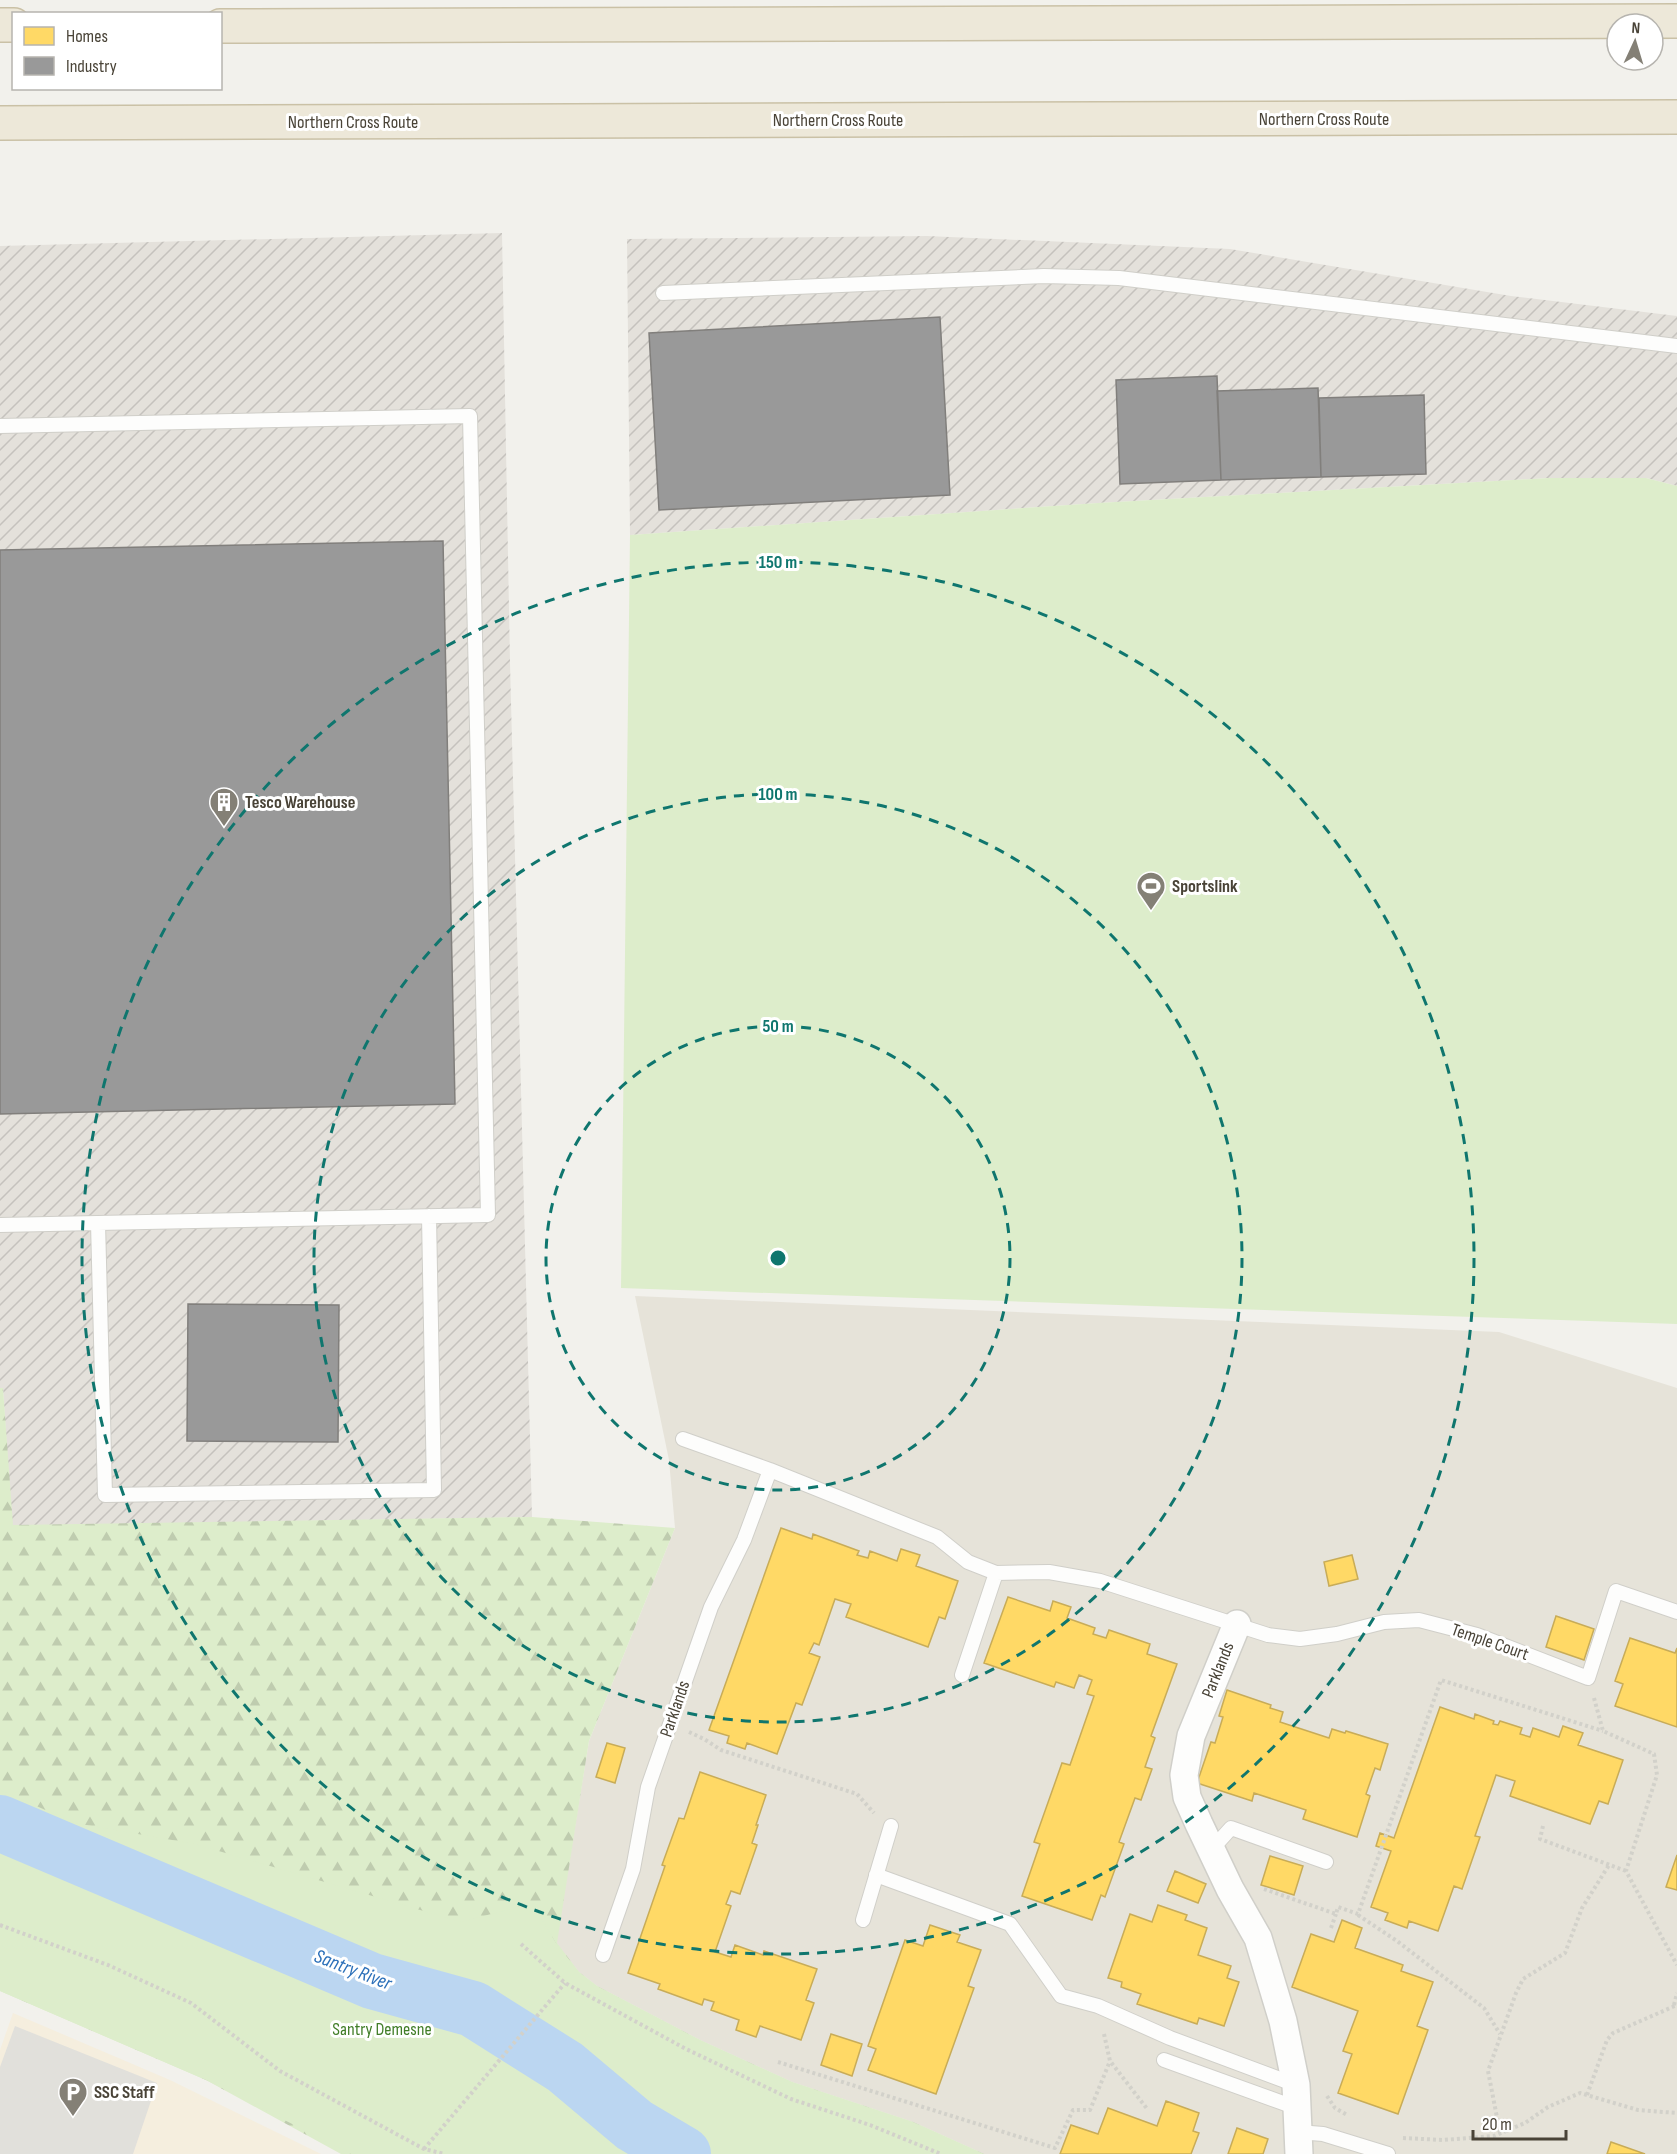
<svg xmlns="http://www.w3.org/2000/svg" width="1677" height="2154" font-family="'Sofia Sans Condensed',sans-serif">
<defs>
<pattern id="industrial-furrows" width="10" height="10" patternUnits="userSpaceOnUse" patternTransform="scale(1.5)"><rect width="10" height="10" fill="#e4e1db"/><path d="M-1 1l2-2M0 10L10 0M9 11l2-2" fill="none" stroke="#c5c2bd"/></pattern>
<pattern id="forest-firs" width="22" height="20" patternUnits="userSpaceOnUse" patternTransform="scale(1.5)"><rect width="22" height="20" fill="#ddedcb"/><path d="M5 1l3.5 6h-7zM16 11l3.5 6h-7z" fill="#bfccaf"/></pattern>
</defs>
<rect width="100%" height="100%" fill="#f2f1ec"/>
<path fill="#e6e3d9" d="M635 1296 1499 1332 1677 1388V2154H984L913 2122 792 2082 700 2040 597 1986 579 1972 556 1943 589 1741 675 1528 669 1460Z"/>
<path fill="#f5eede" d="M13 2013 170 2080 321 2154H0V2050Z"/>
<path fill="url(#industrial-furrows)" d="M502 233 510 663 532 1517 12 1526 3 1389 0 1388V246Z
M927 236 1230 249 1511 296 1677 316V486L1646 478H1549L1098 503 630 535 627 239Z"/>
<path fill="url(#forest-firs)" d="M0 1388H3L13 1525 532 1517 675 1528 589 1741 557 1943 579 1972 597 1986 700 2040 792 2082 913 2122 984 2154H341L206 2080 0 1991Z"/>
<path fill="#ddedcb" d="M1549 478H1646L1677 486V1324L621 1288 630 535 1098 503Z
M0 1790 75 1823 195 1844 461 1922 532 1903 556 1943 579 1972 597 1986 700 2040 792 2082 913 2122 984 2154H351L206 2080 0 1991Z"/>
<path fill="#e1e0db" d="M15 2026 157 2083 133 2154H0V2067Z"/>
<path fill="#ffd966" stroke="#c8ac58" stroke-width="1.5" d="M781 1528 812 1539 813 1534 859 1551 857 1555 868 1558 870 1551 897 1561 901 1549 920 1555 916 1566 958 1581 945 1619 939 1617 928 1647 846 1617 851 1604 835 1599 819 1645 814 1643 809 1653 820 1657 802 1705 796 1703 777 1754 747 1743 745 1749 727 1743 729 1736 709 1730Z
M1352 1555 1358 1579 1329 1586 1324 1562Z
M1008 1597 1050 1611 1053 1601 1071 1607 1067 1618 1095 1628 1093 1634 1106 1638 1109 1630 1150 1644 1147 1654 1177 1664 1151 1736 1155 1738 1145 1767 1152 1769 1141 1800 1135 1798 1119 1842 1124 1844 1105 1897 1101 1895 1092 1920 1022 1896 1040 1844 1034 1842 1062 1763 1070 1765 1094 1696 1087 1694 1092 1680 1079 1675 1074 1688 1056 1682 1054 1687 984 1663Z
M1556 1616 1594 1629 1584 1660 1546 1647Z
M1630 1638 1675 1653 1677 1648V1727L1615 1706 1623 1684 1615 1681Z
M1227 1690 1271 1705 1270 1708 1283 1712 1280 1722 1329 1738 1332 1729 1345 1733 1346 1731 1388 1744 1380 1770 1375 1768 1366 1794 1370 1796 1357 1837 1303 1819 1306 1810 1254 1793 1252 1801 1197 1783 1211 1742 1215 1743 1223 1717 1219 1716Z
M1440 1707 1474 1719 1475 1714 1494 1721 1493 1724 1498 1725 1500 1721 1522 1728 1520 1734 1530 1737 1533 1728 1559 1737 1563 1726 1583 1733 1578 1745 1623 1760 1608 1804 1599 1801 1590 1824 1510 1796 1515 1781 1496 1775 1475 1836 1480 1837 1462 1889 1454 1886 1438 1931 1409 1921 1407 1928 1385 1920 1388 1913 1371 1907 1391 1851 1376 1846 1380 1833 1394 1838Z
M607 1743 625 1748 615 1783 596 1777Z
M700 1772 766 1795 756 1825H758L752 1843 757 1845 740 1894 731 1891 726 1904 731 1906 715 1952 731 1957 735 1945 763 1955 764 1951 817 1969 806 2000 814 2003 801 2040 760 2026 756 2037 736 2030 739 2020 711 2010 714 2002 704 1999 702 2005 658 1989 660 1984 628 1973 665 1866 662 1865 679 1818 684 1819Z
M1677 1855V1890L1666 1887Z
M1270 1856 1303 1866 1294 1895 1261 1885Z
M1175 1871 1206 1884 1198 1903 1167 1891Z
M1158 1905 1187 1915 1185 1920 1207 1928 1198 1955 1231 1966 1227 1978 1239 1982 1224 2026 1199 2018 1197 2024 1137 2004 1141 1994 1121 1987 1122 1982 1108 1978 1130 1914 1152 1922Z
M1342 1920 1362 1928 1355 1948 1403 1965 1401 1971 1433 1982 1417 2026 1428 2030 1398 2114 1338 2093 1352 2054 1343 2051 1358 2011 1292 1987 1311 1934 1334 1942Z
M930 1925 960 1935 957 1942 981 1950 968 1986 974 1988 936 2094 868 2070 876 2049 868 2046 905 1940 923 1946Z
M831 2034 862 2044 852 2076 821 2065Z
M1166 2101 1199 2113 1193 2131 1199 2133 1191 2154H1060L1071 2125 1098 2134 1108 2108 1157 2126Z
M1237 2128 1268 2139 1263 2154H1228Z
M1611 2142 1645 2154H1607Z"/>
<path fill="#999" stroke="#817f7c" stroke-width="1.5" d="M940 317 950 495 659 510 649 333Z
M1217 376 1221 480 1120 484 1116 380Z
M1318 388 1321 477 1221 480 1217 391Z
M1424 395 1426 474 1321 477 1319 398Z
M443 541 455 1104 0 1114V550Z
M188 1304 339 1305 338 1442 187 1441Z"/>
<g fill="none" stroke-linecap="round" stroke-linejoin="round">
<path stroke="#bbd6f1" stroke-width="56" d="M0 1823 372 1981 473 2009 565 2067 634 2125 683 2154"/>
<g stroke="#d0cfc9" stroke-width="16">
<path id="lane" d="M663 293 1044 276 1119 278 1677 346
M0 426 470 416 488 1215 0 1225
M98 1223 105 1495 434 1490 429 1216
M683 1439 770 1470 937 1537 968 1562 996 1573 1049 1572 1100 1581 1268 1635 1300 1639 1337 1634 1384 1622 1419 1620 1477 1635 1588 1678 1616 1591 1677 1612
M962 1675 996 1573
M1212 1849 1231 1828 1326 1862
M876 1875 1010 1924 1061 1996 1098 2006 1170 2038 1296 2085
M863 1920 891 1826
M603 1955 633 1869 648 1787 711 1607 744 1540 770 1470
M1164 2060 1297 2108
M1298 2132 1323 2134 1388 2154"/>
</g>
<g stroke="#d0cfc9" stroke-width="30">
<path id="street" d="M1237 1624 1191 1736 1184 1775 1187 1797 1199 1824 1230 1889 1258 1938 1283 2021 1296 2085 1299 2154"/>
</g>
<g stroke="#cac1a6" stroke-width="36">
<path id="highway" d="M0 25H14
M220 26 1677 21
M0 123 1677 117"/>
</g>
<path stroke="#d2d1ca" stroke-width="4" stroke-dasharray="3 3" stroke-linecap="butt" d="M1594 1698 1603 1731 1654 1754 1657 1775 1626 1871 1677 1965
M689 1732 704 1739 721 1750 857 1794 874 1813
M1543 1826 1540 1839 1626 1871
M1264 1889 1336 1914 1338 1907 1358 1914 1441 1680 1603 1731
M1358 1915 1397 1941 1484 2008 1500 2034
M0 1925 108 1965 191 2003 280 2071 424 2149 445 2154
M1331 1928 1336 1914
M521 1944 565 1983 686 2049 791 2099 870 2125 941 2154
M1674 2005 1677 1993
M1104 2034 1110 2061 1148 2110
M778 2062 1055 2148 1073 2110H1090L1110 2061
M1587 2095 1607 2040 1613 2033 1677 2005
M1327 2096 1335 2108 1347 2115
M1500 2133 1488 2071 1516 1993 1523 1979 1565 1953 1582 1908 1609 1865
M1403 2138 1443 2140 1494 2136 1525 2123 1548 2107 1580 2093 1638 2110 1677 2113
M424 2149 565 1983"/>
<use href="#lane" stroke="#fdfdfc" stroke-width="14"/>
<use href="#street" stroke="#fdfdfc" stroke-width="27"/>
<use href="#highway" stroke="#ede8d9" stroke-width="33"/>
</g>
<g fill="none" stroke="#0f766e" stroke-width="3" stroke-dasharray="10 8">
<circle cx="778" cy="1258" r="232"/>
<circle cx="778" cy="1258" r="464"/>
<circle cx="778" cy="1258" r="696"/>
</g>
<defs>
<g id="building-pin" transform="scale(1.5)"><path d="M0 17L-7.5 6A9.5 9.5 0 1 1 7.5 6Z" fill="#848076" stroke="#fff"/><path d="M-4-6H4V6H1V3H-1V6H-4ZM-2.5-4.3h1.7v1.8h-1.7ZM.8-4.3h1.7v1.8H.8ZM-2.5-1h1.7V.8h-1.7ZM.8-1h1.7V.8H.8Z" fill="#fff"/></g>
<g id="stadium-pin" transform="scale(1.5)"><path d="M0 17L-7.5 6A9.5 9.5 0 1 1 7.5 6Z" fill="#848076" stroke="#fff"/><path d="M0-5a6.5 5 0 1 0 0 10a6.5 5 0 1 0 0-10ZM-3.5-1.8h7v3.6h-7Z" fill="#fff"/></g>
<g id="parking-pin" transform="scale(1.5)"><path d="M0 17L-7.5 6A9.5 9.5 0 1 1 7.5 6Z" fill="#848076" stroke="#fff"/><path d="M-3.5-5.5H1a3.5 3.5 0 0 1 0 7H-1V5.5H-3.5ZM-1-3.4V-.6H.8a1.4 1.4 0 0 0 0-2.8Z" fill="#fff"/></g>
</defs>
<g fill-rule="evenodd">
<use href="#building-pin" x="224" y="802"/>
<use href="#stadium-pin" x="1151" y="886"/>
<use href="#parking-pin" x="73" y="2092"/>
</g>
<g text-anchor="middle" dominant-baseline="central" stroke-width="6" stroke-linejoin="round" paint-order="stroke">
<g font-size="18" fill="#494337" stroke="#fff">
<text x="1324" y="119">Northern Cross Route</text>
<text x="838" y="120">Northern Cross Route</text>
<text x="353" y="122">Northern Cross Route</text>
<text transform="translate(1490 1642) rotate(19)">Temple Court</text>
<text transform="translate(1218 1670) rotate(-68)">Parklands</text>
<text transform="translate(675 1709) rotate(-71)">Parklands</text>
</g>
<g font-size="18" font-weight="bold" fill="#494337" stroke="#fff" text-anchor="start">
<text x="245" y="802">Tesco Warehouse</text>
<text x="1172" y="886">Sportslink</text>
<text x="94" y="2092">SSC Staff</text>
</g>
<g font-size="18" fill="#407d27" stroke="#fff">
<text x="382" y="2029">Santry Demesne</text>
</g>
<g font-size="20" font-style="italic" fill="#2c70b9" stroke="#fff">
<text transform="translate(353 1970) rotate(21)">Santry River</text>
</g>
</g>
<circle cx="778" cy="1258" r="9" fill="#0f766e" stroke="#fff" stroke-width="3"/>
<g font-size="18" text-anchor="middle" font-weight="bold" fill="#0f766e" stroke="#fff" stroke-width="6" stroke-linejoin="round" paint-order="stroke">
<text x="778" y="568">150 m</text>
<text x="778" y="800">100 m</text>
<text x="778" y="1032">50 m</text>
</g>
<rect x="12" y="12" width="210" height="78" fill="#ffffff" stroke="#b6b4af" stroke-width="1.5"/>
<rect x="24" y="27" width="30" height="18" fill="#ffd966" stroke="#b6b4af" stroke-width="1.5"/>
<text x="66" y="42" font-size="18" fill="#494337">Homes</text>
<rect x="24" y="57" width="30" height="18" fill="#999999" stroke="#b6b4af" stroke-width="1.5"/>
<text x="66" y="72" font-size="18" fill="#494337">Industry</text>
<g transform="translate(1635 42) rotate(4)"><circle r="28" fill="#ffffff" stroke="#b6b4af" stroke-width="1.5"/>
<path d="M0-4.5L10 22L0 15L-10 22Z" fill="#848076"/>
<text y="-9" font-size="16" font-weight="bold" text-anchor="middle" fill="#494337">N</text>
</g>
<path d="M1473 2130v9h93v-9" fill="none" stroke="#494337" stroke-width="3"/>
<text x="1482" y="2130" font-size="18" fill="#494337" stroke="#ffffff" stroke-width="4.5" paint-order="stroke">20 m</text>
</svg>
